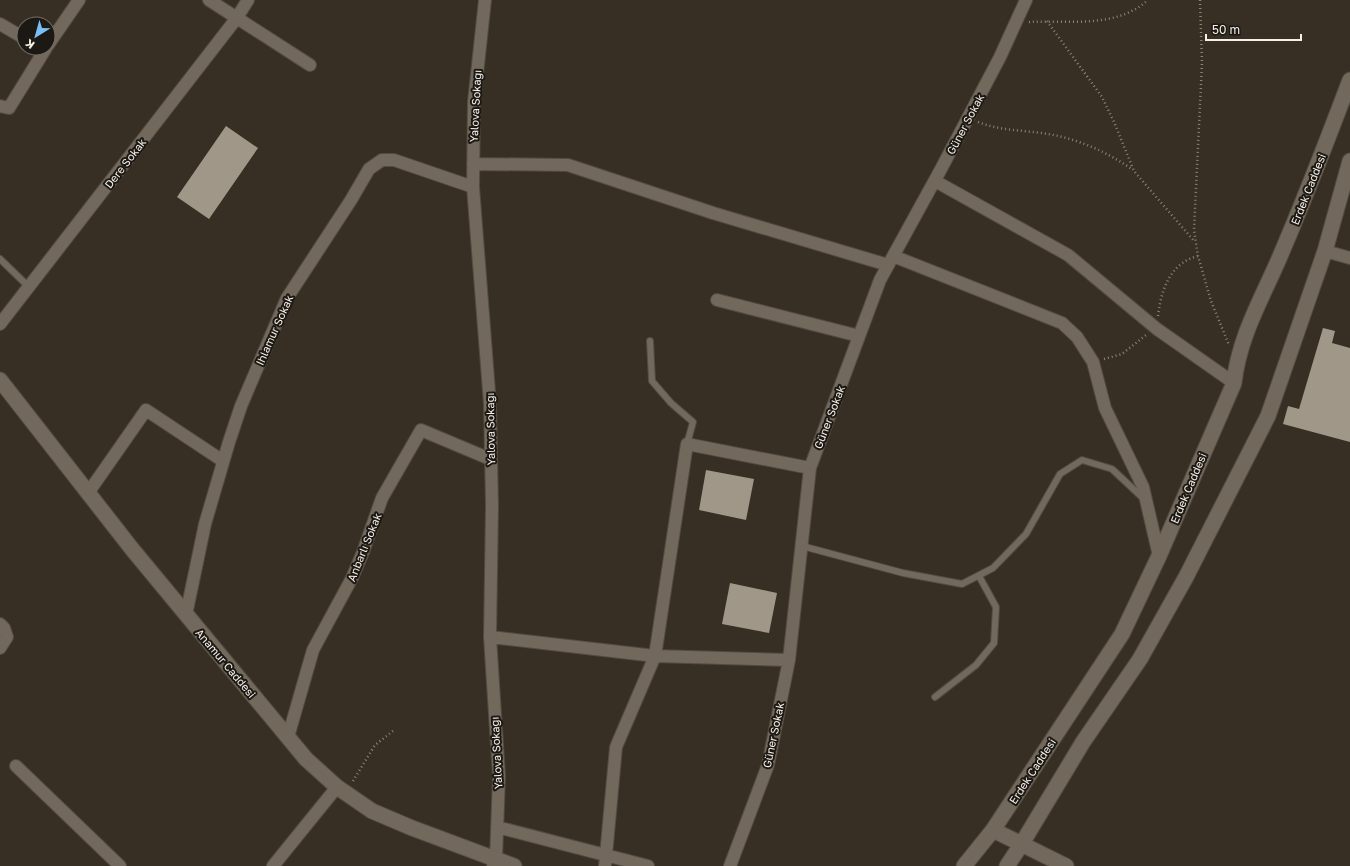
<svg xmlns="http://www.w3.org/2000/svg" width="1350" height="866" font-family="'Golos Text',sans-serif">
<rect width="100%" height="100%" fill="#382f24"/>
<path fill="#a19789" d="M226 126 258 148 209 219 177 197Z
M1323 328 1335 331 1332 343 1350 348V442L1283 424 1288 406 1299 409Z
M706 470 754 479 746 520 699 510Z
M730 583 777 593 769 633 722 624Z"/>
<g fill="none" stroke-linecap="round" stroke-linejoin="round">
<g stroke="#534b41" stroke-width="8">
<path id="service" d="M0 259 29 287
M650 341 652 381 671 403 693 422 687 444
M802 546 903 573 962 584 993 568 1026 534 1060 474 1082 460 1112 469 1144 499
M935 697 976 665 994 643 996 607 979 576"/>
</g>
<g stroke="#534b41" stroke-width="14">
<path id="minor" d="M209 0 310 65
M485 0 474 102 473 187 490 404 492 506 490 637 499 776 496 859 493 866
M0 24 24 38
M48 45 79 0
M0 106 9 108 46 48
M473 164 568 165 713 213 888 265
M935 181 1068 255 1157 329 1234 383
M1325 251 1350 258
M893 256 1062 323 1077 337 1093 362 1105 408 1143 487 1159 556
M717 300 859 336
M0 324 236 19 248 0
M88 493 146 410 223 461
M186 615 205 524 229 442 241 406 287 298 351 200 369 169 382 160H394L473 187
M0 624 4 628 7 637 0 648
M490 637 655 656 789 660
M288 737 313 650 352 578 363 552 382 498 421 430 490 459
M16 766 120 866
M497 827 648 866
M273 866 337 787
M605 866 616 747 655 656 687 444 810 468
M730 866 768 765 789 660 810 468 880 280 941 169 1000 57 1026 0"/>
</g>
<g stroke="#534b41" stroke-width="17">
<path id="tertiary" d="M0 380 132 549 306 759 337 787 372 811 412 828 514 866
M993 830 1066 866
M964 866 993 830 1122 634 1159 556 1234 383C1239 338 1260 302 1278 261 1304 201 1327 141 1350 80
M1007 866 1021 845 1083 742 1140 659 1186 577 1268 416 1325 251 1350 161"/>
</g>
<path stroke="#8b847a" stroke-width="2.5" stroke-dasharray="1 3" stroke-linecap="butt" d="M1200 0 1202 63 1194 230 1198 256 1211 301 1229 345
M1047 21 1102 97 1114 122 1134 171 1194 241
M1029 22C1068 20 1116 29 1148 0
M978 122C998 130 1019 130 1041 133 1074 137 1106 151 1133 170
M1158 316C1161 290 1170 263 1198 256
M1104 359 1122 354 1146 335
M353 781 375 745 393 731"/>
<use href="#service" stroke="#72685b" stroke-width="6"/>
<use href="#minor" stroke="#72685b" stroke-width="12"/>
<use href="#tertiary" stroke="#72685b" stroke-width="15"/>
</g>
<g text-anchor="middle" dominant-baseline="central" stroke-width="4" stroke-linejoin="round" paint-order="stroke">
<g font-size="11" fill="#f6f0e8" stroke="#1c1813">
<text transform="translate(475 106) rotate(-87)">Yalova Sokağı</text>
<text transform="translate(965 124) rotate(-62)">Güner Sokak</text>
<text transform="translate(125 163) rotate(-52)">Dere Sokak</text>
<text transform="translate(1308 189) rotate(-68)">Erdek Caddesi</text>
<text transform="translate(274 330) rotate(-66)">Ihlamur Sokak</text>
<text transform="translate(829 417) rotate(-69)">Güner Sokak</text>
<text transform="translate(490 429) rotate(-91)">Yalova Sokağı</text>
<text transform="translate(1188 488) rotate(-67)">Erdek Caddesi</text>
<text transform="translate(364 547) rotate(-68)">Anbarlı Sokak</text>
<text transform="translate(226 663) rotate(50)">Anamur Caddesi</text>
<text transform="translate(773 735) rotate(-78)">Güner Sokak</text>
<text transform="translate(496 753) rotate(-93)">Yalova Sokağı</text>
<text transform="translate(1032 771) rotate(-57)">Erdek Caddesi</text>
</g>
</g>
<g transform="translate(36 36) rotate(217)"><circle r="19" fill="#1c1813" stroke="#736e68"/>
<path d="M0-3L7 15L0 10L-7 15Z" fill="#78bff8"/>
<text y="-6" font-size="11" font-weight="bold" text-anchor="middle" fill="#f6f0e8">K</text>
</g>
<path d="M1206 34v6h95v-6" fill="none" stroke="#f6f0e8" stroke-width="2"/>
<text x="1212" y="34" font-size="12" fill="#f6f0e8" stroke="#1c1813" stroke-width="3" paint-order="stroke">50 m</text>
</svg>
